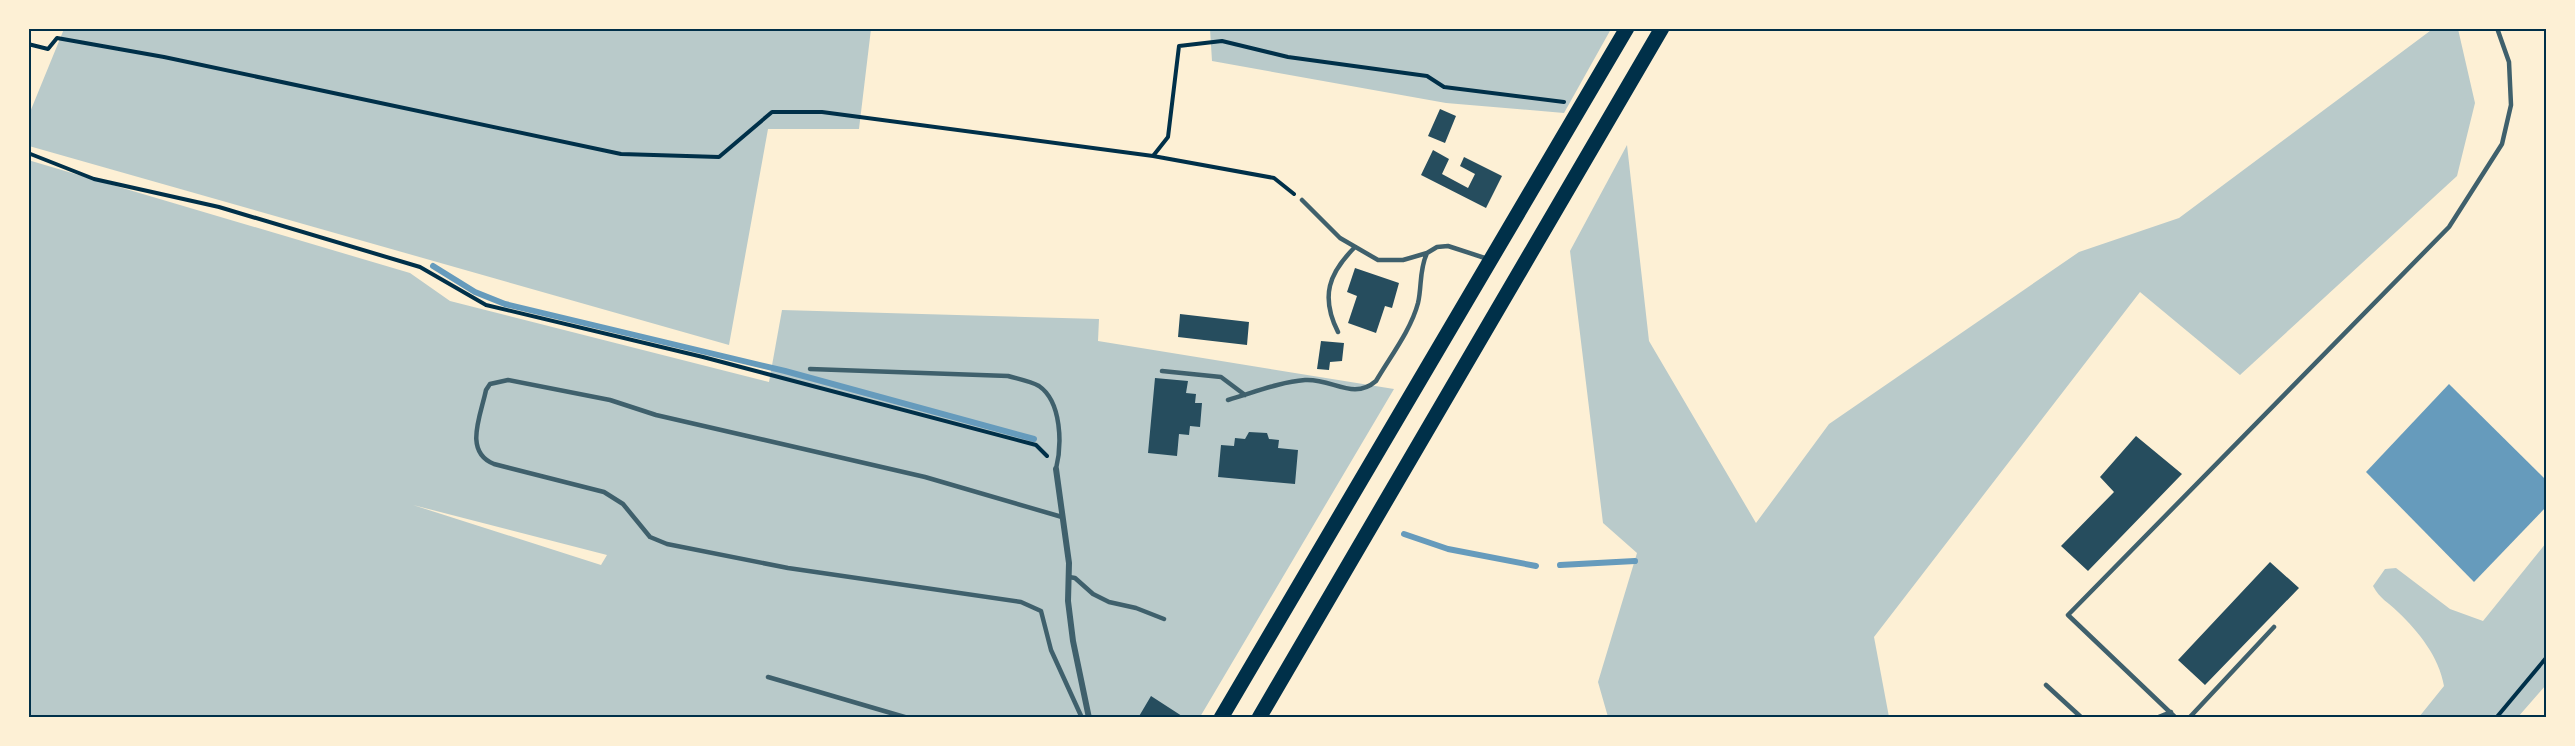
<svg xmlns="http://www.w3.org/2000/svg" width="2575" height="746" font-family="'Noto Sans',sans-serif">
<rect width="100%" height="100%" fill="#fdf0d5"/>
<path fill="#b9caca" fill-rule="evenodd" d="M2434 28 2458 29 2475 103 2457 176 2240 375 2140 292 1874 637 1889 717H1608L1598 682 1637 553 1603 523 1570 251 1627 145 1649 341 1756 523 1829 424 2079 252 2179 218Z
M64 29H871L859 129H768L729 345 29 146 28 117Z
M1210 29H1611L1564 113 1446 103 1212 61Z
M28 160 410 273 450 301 769 382 782 310 1099 319 1098 341 1394 389 1200 717H29ZM413 505 607 555 601 565Z
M2546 543V685L2518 717H2419L2444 686C2439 657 2419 632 2398 612 2388 602 2380 599 2373 586L2385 569 2396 568 2450 609 2483 621Z"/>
<path fill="#669bbc" d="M2449 384 2546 480V507L2474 582 2366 472Z"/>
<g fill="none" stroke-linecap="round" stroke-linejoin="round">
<path stroke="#669bbc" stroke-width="6" d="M433 266 475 292 505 304 785 371 1034 439
M1404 534 1448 549 1536 566
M1560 565 1635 561"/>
</g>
<path fill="#264d5e" d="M1440 109 1456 116 1445 143 1428 136Z
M1433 150 1449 159 1442 174 1468 188 1475 174 1460 166 1464 157 1502 176 1486 208 1421 175Z
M1355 268 1399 283 1392 308 1385 306 1376 333 1348 323 1357 296 1347 292Z
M1180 314 1249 322 1247 345 1178 337Z
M1321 341 1344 343 1342 361 1330 362 1329 370 1317 369Z
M1155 378 1188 381 1186 393 1196 394 1195 403H1202L1200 427 1190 426 1189 435 1179 434 1177 456 1148 453Z
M1249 432 1267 433 1269 439 1279 440 1278 448 1298 450 1295 484 1218 477 1221 445 1234 446 1235 438 1245 439Z
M2136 436 2182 474 2088 571 2061 546 2114 492 2100 477Z
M2270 562 2299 588 2205 685 2178 660Z
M1151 696 1185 718H1138Z"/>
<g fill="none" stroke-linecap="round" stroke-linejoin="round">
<path stroke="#003049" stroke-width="4" d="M28 44 48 49 57 38 164 57 621 154 719 157 772 112H822L1153 156 1168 137 1179 46 1222 41 1288 57 1427 76 1444 87 1564 102
M28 153 94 179 219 207 420 267 486 305 703 357 1036 445 1047 456
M1153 156 1274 178 1294 194
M2496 718 2546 658"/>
<path stroke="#3f606c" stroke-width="4.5" d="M1302 200 1340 238 1378 260H1403L1427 253 1437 247 1448 246 1488 259
M1338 332C1320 296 1329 273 1355 247
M810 369 1008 376C1018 379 1030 381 1039 386 1062 402 1062 445 1056 469
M1162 371 1221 377 1245 395
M1228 400C1253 393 1279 382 1305 380 1332 378 1353 401 1376 381 1390 357 1411 330 1418 303 1422 286 1419 270 1427 253
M1062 517 925 477 656 415 610 400 508 380 490 384 486 390C481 415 463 452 494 464L604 492 623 504 650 537 667 544 788 568 1021 602 1041 611 1051 650 1082 718
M1069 577 1075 578 1093 594 1109 602 1136 608 1164 619
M768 677 908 718
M2046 685 2082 718
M2156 718 2171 712
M2176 718 2068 615 2449 227 2502 144 2511 105 2509 62 2497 28
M2189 718 2274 627"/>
<path stroke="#3f606c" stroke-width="6" d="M1056 469 1069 563 1068 601 1073 641 1089 718"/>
<path stroke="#003049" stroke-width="15" d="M1221 718 1627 28
M1259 718 1662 28"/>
</g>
<rect width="2575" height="746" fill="none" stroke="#fdf0d5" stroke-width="60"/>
<rect x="30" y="30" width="2515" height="686" fill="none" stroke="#003049" stroke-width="2"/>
</svg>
